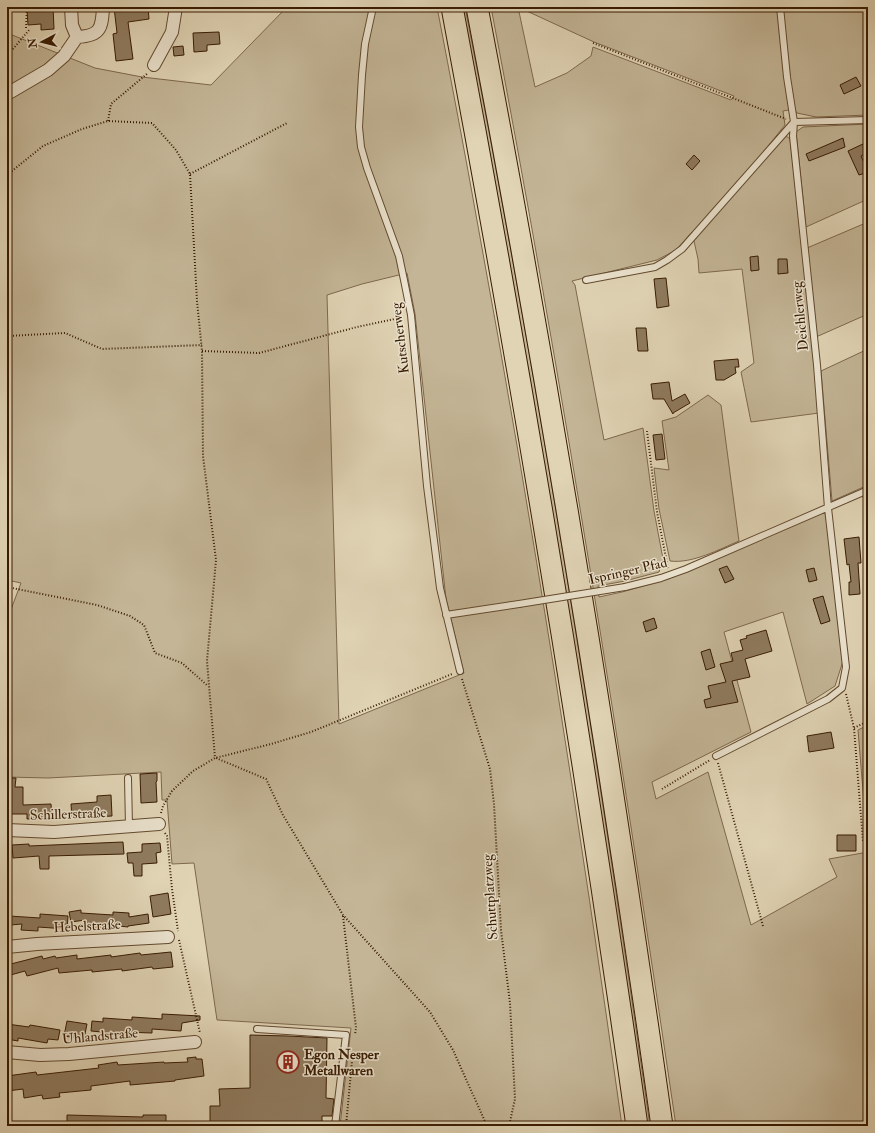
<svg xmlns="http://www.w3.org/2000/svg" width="875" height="1133" font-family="'IM FELL Double Pica',serif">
<rect width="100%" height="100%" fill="#e0d4b5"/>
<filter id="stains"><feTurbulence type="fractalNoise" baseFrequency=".005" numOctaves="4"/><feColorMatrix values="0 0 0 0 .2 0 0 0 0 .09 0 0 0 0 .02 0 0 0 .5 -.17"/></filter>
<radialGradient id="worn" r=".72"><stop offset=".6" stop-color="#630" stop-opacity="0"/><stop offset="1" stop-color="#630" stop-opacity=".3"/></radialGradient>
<path fill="#c3b596" stroke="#7e684c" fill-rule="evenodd" d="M287 7H437C451 80 465 153 478 226 533 524 580 825 622 1126H340L351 1028 217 1020 194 863 172 864 167 800H162L161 772 48 778 7 777V620L21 583 7 580V33L95 68 142 77 211 85ZM407 273 415 314 446 599 464 673 339 724 327 295 362 284Z
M462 7H465C538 378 597 752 650 1126H647Z
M491 7H868V115L816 117 797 113 794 109 783 111 785 125 760 156V162L785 135 790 139 802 242 819 413 751 422 741 372 754 363 742 269 699 273 698 259 692 232 676 250 657 260 572 281 575 285 604 440 643 428 654 511 663 559 659 572 625 581 598 586 599 597 622 592 668 579 822 513 826 514 843 661 835 686 807 704 783 612 724 632 751 732 652 782 656 799 708 772 751 925 837 877 829 859 868 852 858 730 868 725V1126H676C621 752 562 379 491 7ZM518 7 594 42 734 96 731 100 593 47 591 56 567 73 535 87Z
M868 124V199L806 227 796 132 803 127Z
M868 222V314L816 337 807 248Z
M868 349V485L832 501 821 371Z
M708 395 721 405 739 541C720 549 692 564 670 561L659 509 654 468 669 470 662 421 676 417Z"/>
<path fill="#8f7b5f" stroke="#381b01" d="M31 7H53L54 29 41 30V24L28 25 27 10H31Z
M114 7H148L149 19 128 22 133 59 116 61 113 34 117 33Z
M219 32 220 44 207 45V51L194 52 193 33Z
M183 46 184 55 174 56 173 47Z
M856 77 861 86 844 94 840 85Z
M843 138 845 147 809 161 806 154Z
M863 144 867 153 861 156 868 172 859 175 848 151Z
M694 155 700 161 692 170 686 164Z
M758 256 759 270 751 271 750 257Z
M778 259H787L788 273 778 274Z
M666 278 669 306 657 308 654 279Z
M636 328H646L648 351H638Z
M738 359 739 367H735L736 373 724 380H716L714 361Z
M669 382 672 401 685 394 690 403 673 413V414L664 399H653L651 384Z
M662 434 665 459 656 460 653 435Z
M859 537 861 563H858L860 594 849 595V582H851L849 564 847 565 844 539Z
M727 566 734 579 725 583 719 569Z
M814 568 817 580 809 582 806 570Z
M823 596 830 621 821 624 813 599Z
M654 618 657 628 646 632 643 622Z
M766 630 772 651 745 659 750 677 732 681 738 702 706 708 704 700 711 698 708 686 726 682 720 664 733 661 731 653 743 650 740 640 747 638 746 636Z
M710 649 715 667 706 670 701 652Z
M831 732 834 748 809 752 807 736Z
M157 773V781L156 782 157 802 141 803 140 774Z
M7 778H16L15 787H23V805L51 804 52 818 27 819V814H7Z
M111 795 112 816 72 818 71 804 97 802V796Z
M837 835H856V851H837Z
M123 842 124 854 49 856V869H40L39 856 13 858 12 845 29 844V846Z
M160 843 161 852 156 853 157 863 142 864V876H134L133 863H128L127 853 142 852V844Z
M168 893 171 914 153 917 150 896Z
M81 910V913L113 915V912L129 913V917L148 914 149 923 128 926V927L101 924V928L84 927 85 920 71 922 69 912Z
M40 914 68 916 67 929 38 927V931L21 930 22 924 10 925 9 916 40 918Z
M171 952 173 967 153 969 152 967 122 971V969L92 972V970L59 973 58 968 27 976 25 971 7 976V965L42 956 43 959 55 956 56 958 77 955V959L111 955V957L140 953 141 955Z
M162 1014 200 1016V1020L182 1023 181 1031 152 1029V1033L123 1032 122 1035 102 1034V1032L91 1031 92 1021 103 1022V1018L132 1020V1017L162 1019Z
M67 1021 87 1024 84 1039 64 1036Z
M7 1024 29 1027 30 1025 60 1030 58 1040 48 1039 47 1043 18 1038V1041L7 1039Z
M250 1035 288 1036 327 1038 326 1098 334 1099 332 1116H322V1126H210V1106H220L219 1089 250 1088Z
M196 1057V1059H202L204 1076 175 1080V1081L130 1085V1081L91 1086V1090L59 1093 60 1097 43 1099 42 1095 24 1098 23 1089 7 1091V1076L36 1072 37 1075 99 1068 98 1065 117 1062 118 1065 164 1062V1063L188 1062 187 1058Z
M67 1115 143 1117V1115H166V1126H67Z"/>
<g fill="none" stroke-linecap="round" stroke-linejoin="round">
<g stroke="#62492e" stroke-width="8">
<path id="service" d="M373 7 365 44 362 75 359 127 361 147 367 168 399 256 405 285 411 315 427 486 438 572 440 588 460 671
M586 280 655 267 667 260 682 249 794 122 868 120
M625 587 661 578 686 569 868 490
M446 615 519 604
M716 756 828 699 842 688 846 667 828 508 817 365 793 136 794 122 787 77 780 7
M128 778 129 827
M257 1029 346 1035 335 1126"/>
</g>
<g stroke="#62492e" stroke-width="14">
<path id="minor" d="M71 7 72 25 77 37C100 36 102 29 103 7
M154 65 172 32 176 7
M7 94 48 70 64 56 77 37
M7 830 54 832 159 824
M7 947 37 944 168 937
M7 1052 40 1055 69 1054 195 1042"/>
</g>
<g stroke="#381b01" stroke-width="23">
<path id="motorway" d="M452 7C522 379 584 752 637 1126
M477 7C548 378 609 752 662 1126"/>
</g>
<path stroke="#381b01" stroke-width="2" stroke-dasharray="1 2" stroke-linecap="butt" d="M26 28 27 7
M593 43 786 119
M7 56 29 30
M108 121 111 104 148 73
M190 174 287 123
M7 175 43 146 82 129 108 121 152 123 176 150 190 174 197 301 202 351 203 456 216 560 207 661 215 758
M7 336 65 333 102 349 202 345
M202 351 259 353 357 327 404 317
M647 431 657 512 668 568
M7 587 97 605 130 616 144 625 155 653 182 663 208 686
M462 679 490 769 494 804 501 930 510 1003 515 1099 509 1126
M846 694 854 728 863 842
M854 728 868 721
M216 758 266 779 283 815 343 915 430 1012 453 1050 487 1126
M718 763 763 926
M662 789 710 760
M161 813 163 806 172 791 193 771 215 758 271 744 311 732 452 674
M165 833 167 836 172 889 178 931
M343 916 356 1028 355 1035
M179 940 200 1033
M346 1126 352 1061"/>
<use href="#service" stroke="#ebe3cf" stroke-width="6"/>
<use href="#minor" stroke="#ebe3cf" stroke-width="12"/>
<use href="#motorway" stroke="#e0d4b5" stroke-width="21"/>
<g stroke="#62492e" stroke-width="8" stroke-linecap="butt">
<path id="service-bridge" d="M519 604 625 587"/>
</g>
<use href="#service-bridge" stroke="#ebe3cf" stroke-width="6"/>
</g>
<defs>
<g id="building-ring" transform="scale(1.15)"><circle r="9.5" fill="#ebe3cf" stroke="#8f2418" stroke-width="1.5"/><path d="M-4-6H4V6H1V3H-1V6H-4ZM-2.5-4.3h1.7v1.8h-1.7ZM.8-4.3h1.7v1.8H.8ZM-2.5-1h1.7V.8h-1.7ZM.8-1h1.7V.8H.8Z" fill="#8f2418"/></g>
</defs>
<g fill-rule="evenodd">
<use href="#building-ring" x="288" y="1062"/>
</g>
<g text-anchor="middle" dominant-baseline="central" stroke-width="3" stroke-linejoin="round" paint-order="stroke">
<g font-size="14" fill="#381b01" stroke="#ebe3cf">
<text transform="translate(800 316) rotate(-96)">Deichlerweg</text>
<text transform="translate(400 338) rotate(-97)">Kutscherweg</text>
<text transform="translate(628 571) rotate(-13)">Ispringer Pfad</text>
<text transform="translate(68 814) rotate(-2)">Schillerstraße</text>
<text transform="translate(490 897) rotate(-94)">Schuttplatzweg</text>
<text transform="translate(87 926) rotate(-3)">Hebelstraße</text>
<text transform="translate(100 1036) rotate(-5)">Uhlandstraße</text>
</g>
<g font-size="14" font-weight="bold" fill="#381b01" stroke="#ebe3cf" text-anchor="start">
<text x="304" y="1054">Egon Nesper<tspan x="304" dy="16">Metallwaren</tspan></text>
</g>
</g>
<rect width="875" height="1133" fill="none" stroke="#e0d4b5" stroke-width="24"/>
<rect x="8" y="8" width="859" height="1117" fill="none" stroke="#381b01" stroke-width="2"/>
<rect x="12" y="12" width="851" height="1109" fill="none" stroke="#381b01"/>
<g transform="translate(42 42) rotate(263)" stroke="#ebe3cf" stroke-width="3" paint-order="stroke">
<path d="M0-3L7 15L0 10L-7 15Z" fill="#381b01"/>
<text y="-6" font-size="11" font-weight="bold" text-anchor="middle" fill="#381b01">N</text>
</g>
<rect width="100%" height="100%" filter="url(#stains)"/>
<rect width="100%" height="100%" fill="url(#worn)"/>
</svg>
